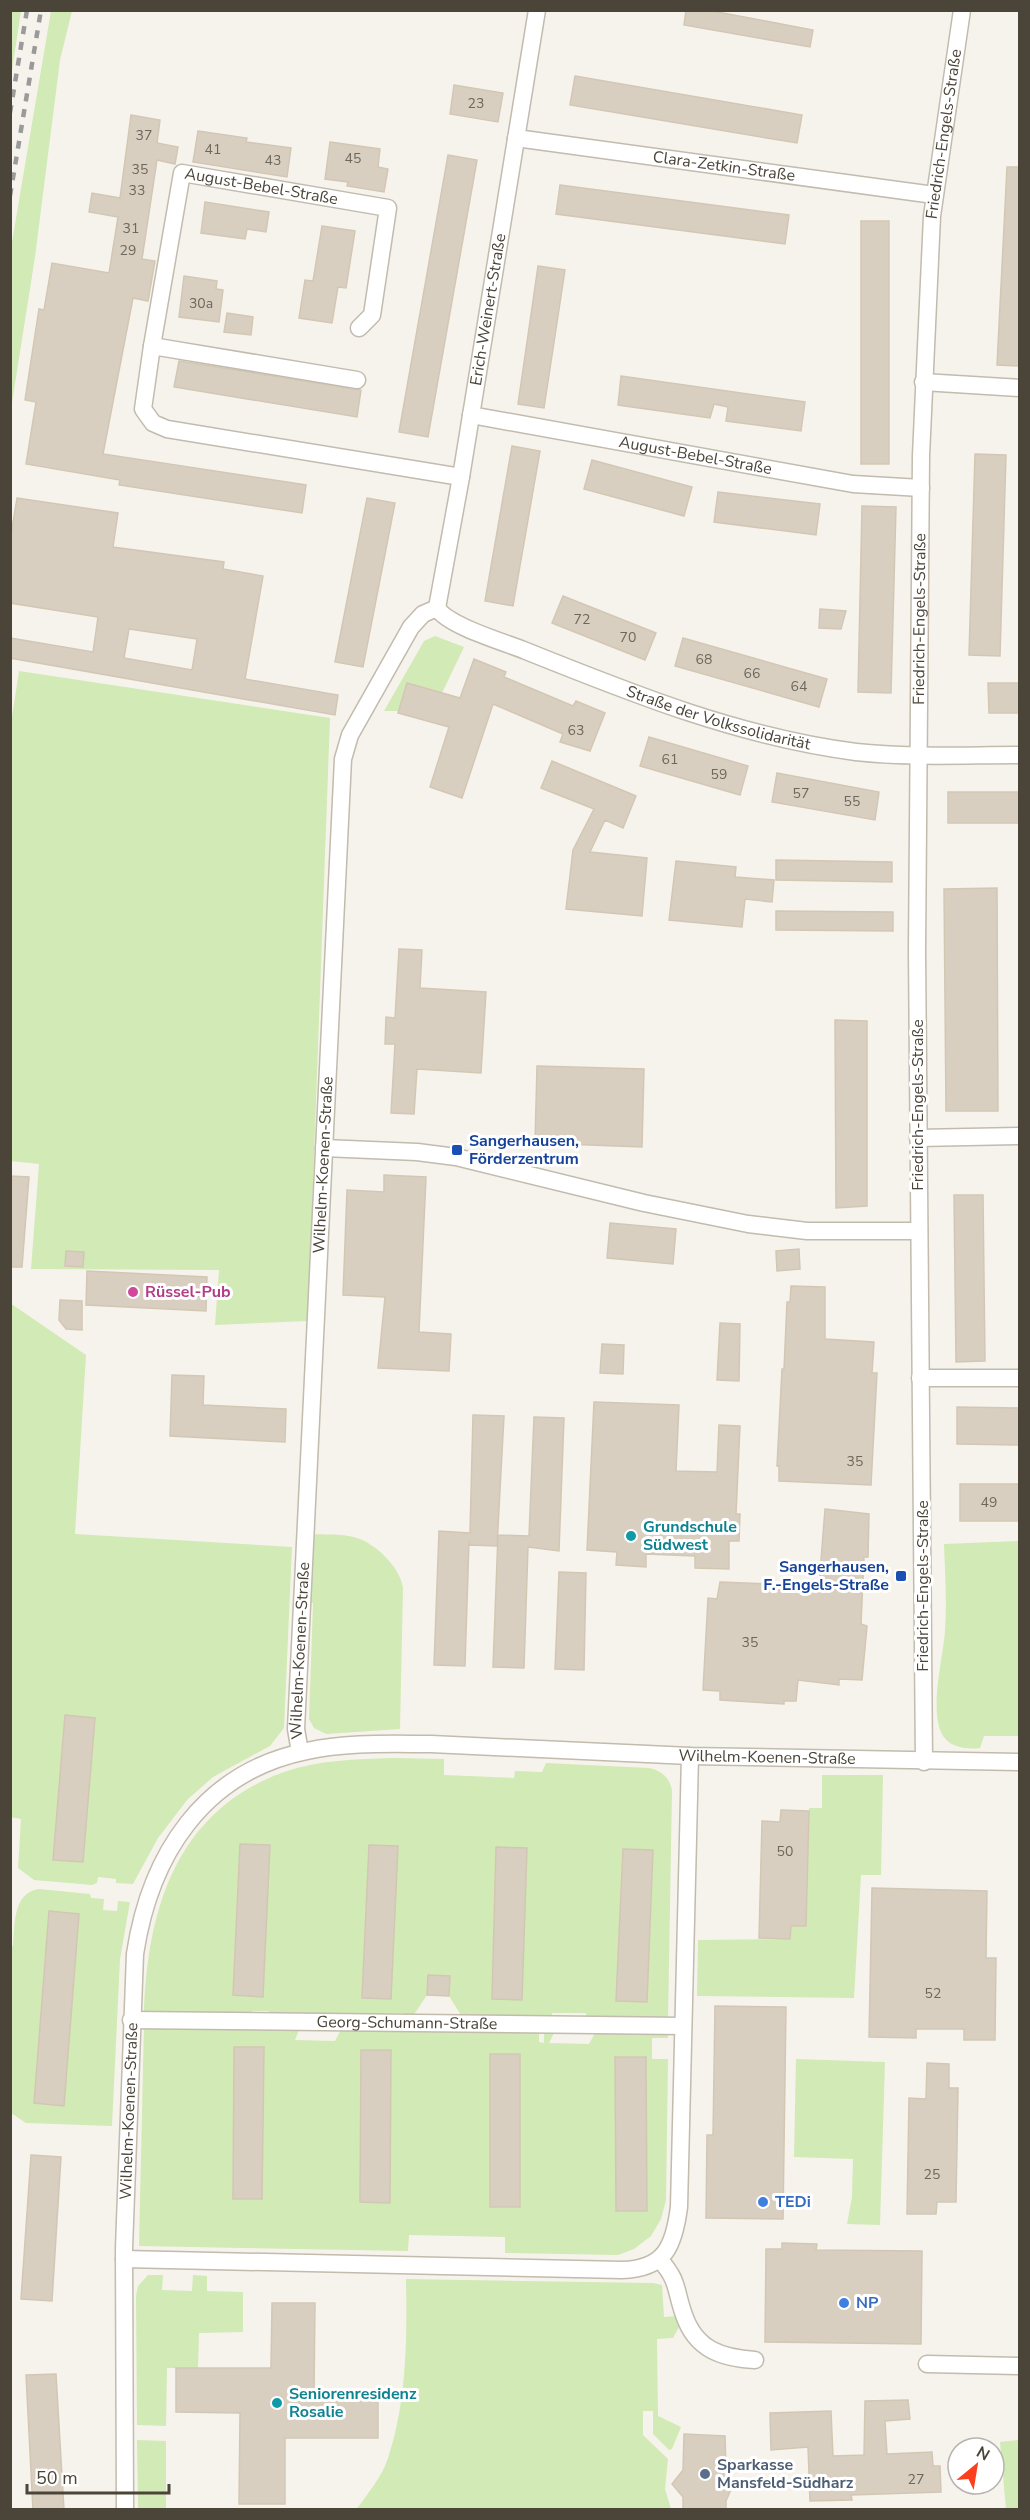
<svg xmlns="http://www.w3.org/2000/svg" width="1030" height="2520" font-family="'Nunito Sans',sans-serif">
<rect width="100%" height="100%" fill="#f6f3ec"/>
<path fill="#d2eab5" d="M11 10 21 11 11 77 10 11Z
M51 11H72L60 60 35 257 11 409V248Z
M435 636 464 647 442 693 408 683 399 711H384L424 641Z
M19 671 330 718 308 1321 215 1325 219 1270 31 1269 39 1164 11 1161 10 730Z
M10 1303 86 1355 75 1534 292 1547 284 1728 270 1746 213 1777 187 1800 158 1838 133 1884 116 1883V1879L98 1877 97 1883 92 1885 34 1880 18 1868 21 1819 10 1817Z
M310 1534C324 1535 342 1533 357 1538 376 1544 400 1567 403 1588L400 1729 326 1734 314 1728 309 1719 313 1603H306Z
M1019 1541V1736H984L980 1748C966 1750 947 1747 941 1732 930 1707 943 1658 945 1631 947 1602 945 1573 944 1544Z
M392 1758 444 1759V1775L514 1778 515 1771 542 1772 546 1763 649 1768C662 1771 669 1777 672 1790L668 2021H586V2013H552V2020H464L449 1996 450 1976H428L427 1995 411 2019 403 2018 402 2013H384V2018L270 2016 269 2011H252L251 2016 144 2015C147 1910 176 1811 284 1772 318 1760 357 1759 392 1758Z
M822 1775H883L881 1875H861L854 1998 697 1996 698 1940 790 1939 791 1926H806L809 1808H822Z
M39 1889 90 1894 91 1898 104 1899 103 1910 117 1911 118 1901 130 1902 120 1959 112 2126 26 2123 11 2113 10 1947 13 1946C15 1926 12 1893 39 1889Z
M144 2024 301 2025 295 2040 335 2041 343 2026 539 2028V2042L544 2043V2028L556 2029 549 2043 589 2044 597 2029 668 2030V2038H652V2059H668L666 2200 661 2219 651 2236 634 2249 618 2255 505 2253V2237L409 2235 408 2251 139 2246Z
M796 2059 885 2062 880 2225 847 2224 852 2197 853 2159 794 2157Z
M148 2275H163L162 2290 192 2291 193 2275 207 2276V2291L243 2292V2332L199 2333 198 2368H167L166 2426 137 2425 136 2296 138 2286Z
M406 2279 653 2283 662 2285 664 2317 677 2316 680 2325 673 2338 657 2339 658 2416 681 2427 672 2449 669 2450 653 2434V2411H643V2435L668 2459 665 2489 671 2509 356 2510C368 2493 382 2477 388 2458 407 2402 407 2337 406 2279Z
M137 2440 166 2441V2509H138Z
M1019 2440V2509H1006L1000 2442Z"/>
<path fill="#d8cfc1" stroke="#d3c7b4" stroke-width="1.5" fill-rule="evenodd" d="M686 10H707L813 30 810 47 684 25Z
M575 76 802 115 797 143 570 105Z
M454 85 503 93 498 122 450 114Z
M131 115 160 120 157 143 178 147 175 164 157 160 142 259 155 261 148 301 133 298 103 454 306 485 302 513 119 485 120 480 26 464 36 402 25 400 39 309 44 310 52 263 109 273 118 217 89 212 92 193 120 198Z
M198 131 247 138 246 142 291 148 287 177 193 162Z
M330 142 380 149 378 167 388 169 384 192 347 186 348 182 325 179Z
M448 155 477 160 428 437 399 432Z
M1007 167H1020V366L997 365Z
M560 185 789 215 785 244 556 214Z
M205 202 269 212 266 232 247 229 245 239 201 233Z
M861 221H889V464H861Z
M322 226 355 231 346 288 338 287 332 323 299 318 305 280 313 281Z
M538 266 565 270 544 408 518 404Z
M184 276 217 281 216 289 223 290 219 322 179 317Z
M227 313 253 317 251 335 224 332Z
M179 361 361 390 357 417 174 387Z
M621 376 805 402 801 431 726 421 728 407 714 404 710 418 618 405Z
M512 446 540 451 513 606 485 601Z
M975 454 1006 455 1000 656 969 655Z
M592 460 692 487 684 516 584 489Z
M718 492 820 504 816 535 714 522Z
M17 498 118 513 113 547 224 562 223 569 263 576 245 679 338 695 335 715 10 658V638L93 652 98 617 10 603V541ZM129 629 197 639 192 670 124 658Z
M367 498 395 503 363 667 335 662Z
M862 506 896 507 891 693 858 692Z
M563 596 656 633 645 660 552 623Z
M820 609 846 611 841 629 819 628Z
M683 638 827 679 819 707 675 666Z
M474 659 506 672 504 677 573 706 576 701 605 713 590 751 560 742 563 734 493 704 462 798 430 787 449 727 398 713 407 683 460 698Z
M988 683H1020V713H989Z
M649 737 748 766 740 795 640 766Z
M552 761 636 796 623 828 605 820 590 852 647 858 642 916 566 909 573 850 594 809 541 788Z
M777 773 879 792 875 820 772 802Z
M948 792H1020V823H948Z
M776 860 892 862V882L776 880Z
M676 861 736 867 735 877 774 880 772 902 745 899 742 927 669 920Z
M997 888 998 1111H946L944 889Z
M776 911 893 912V931L776 930Z
M399 949 422 950 420 988 486 992 481 1073 417 1069 414 1114 391 1113 395 1044H385L386 1017 395 1018Z
M835 1020 867 1021V1206L836 1208Z
M537 1066 644 1069 642 1147 535 1143Z
M384 1175 426 1177 419 1332 451 1334 449 1371 378 1368 385 1297 343 1295 347 1190 384 1192Z
M10 1176 29 1177 22 1267H10Z
M954 1195H983L985 1361 956 1362Z
M610 1223 676 1229 673 1264 607 1258Z
M799 1249 800 1269 777 1271 776 1251Z
M66 1251 84 1252 83 1267 65 1266Z
M87 1271 207 1277 206 1311 86 1305Z
M791 1286 825 1287V1339L874 1342 872 1373H877L871 1485 779 1481V1466H777L782 1369H784L787 1302H790Z
M60 1300 82 1301V1330L66 1329 59 1320Z
M720 1323 740 1324 739 1381 717 1380Z
M602 1344 624 1345 623 1374 600 1373Z
M172 1375 204 1376 203 1405 286 1409 285 1442 170 1436Z
M594 1402 679 1405 676 1471 717 1472 719 1425 740 1426 736 1514H740L739 1541H729V1569L695 1568V1556L646 1554V1567L616 1565 617 1552 587 1550Z
M957 1407 1020 1408V1445L957 1444Z
M473 1415 504 1416 497 1546 469 1545V1541L465 1666 434 1665 439 1531 470 1533Z
M534 1417 564 1418 559 1551 528 1547 524 1668 493 1667 498 1535 529 1536Z
M960 1484H1019V1521H960Z
M825 1509 869 1514 868 1557H864L861 1624 867 1626 862 1680 839 1679V1685L798 1680 796 1701H784V1704L720 1700V1691L703 1690 708 1598 717 1599 720 1582 819 1586Z
M559 1572 586 1573 584 1670 555 1669Z
M65 1715 95 1718 83 1862 53 1860Z
M781 1810 809 1811 806 1926H791L790 1939 759 1938 762 1821 780 1822Z
M240 1844 270 1845 263 1997 233 1995Z
M369 1845 398 1846 391 1999 362 1998Z
M496 1847 527 1848 522 2000 492 1999Z
M623 1849 653 1850 647 2002 616 2001Z
M872 1888 987 1891 986 1958H996L995 2040H964V2029H916V2038L869 2037Z
M49 1911 79 1914 64 2106 34 2103Z
M428 1975 450 1976 449 1996 427 1995Z
M715 2006 786 2007 783 2219 706 2218 707 2135H713Z
M234 2047H264L262 2199H233Z
M361 2050H391L390 2203 360 2202Z
M490 2054H520V2207H490Z
M615 2057H646L647 2211H616Z
M927 2063 949 2064V2088H958L956 2202H937L936 2214H907L909 2098 926 2099Z
M31 2155 61 2157 52 2301 21 2299Z
M782 2243 817 2244 816 2250 922 2251 921 2344 765 2342 766 2249H782Z
M272 2303H315L314 2393 378 2394V2438H285V2504H239L240 2413 176 2412V2368H271Z
M56 2374 64 2510H33L26 2375Z
M908 2400 910 2419 885 2421 887 2454 932 2452 933 2466H940L941 2492 851 2495 852 2500 810 2501 808 2447 771 2450 770 2413 831 2411 833 2456 864 2455 865 2401Z
M684 2434 725 2436 726 2468 733 2485 726 2501V2510H683V2497L672 2484 683 2470Z"/>
<g fill="none" stroke-linecap="round" stroke-linejoin="round">
<g stroke="#c2bbae" stroke-width="19">
<g id="minor">
<path id="s1" d="M516 138 934 195"/>
<path id="s2" d="M152 346 182 173 388 208 372 315 359 328"/>
<path d="M357 380 152 346 143 409 153 423 167 429 461 477"/>
<path d="M923 382 1020 388"/>
<path id="s3" d="M471 415 853 484 921 488"/>
<path id="s4" d="M437 608C448 626 504 642 526 651 633 694 740 737 856 752 910 758 965 755 1020 755"/>
<path id="s5" d="M437 608 461 477 537 10"/>
<path d="M918 1138 1020 1136"/>
<path d="M324 1148 417 1152 456 1157 644 1203 748 1224 807 1231H919"/>
<path d="M920 1378H1020"/>
<path id="s6" d="M300 1752 296 1729 343 759 350 735 411 627 423 614 437 608"/>
<path id="s7" d="M924 1762 917 951 921 456 932 216 962 10"/>
<path id="s8" d="M131 2020 683 2026"/>
<path d="M124 2259 622 2270C665 2269 674 2246 679 2207L690 1756"/>
<path d="M660 2260C679 2281 675 2290 684 2315 696 2350 722 2358 755 2360"/>
<path d="M927 2364 1020 2366"/>
<path id="s9" d="M125 2510 124 2248 135 1954C150 1855 203 1772 307 1751 347 1742 390 1744 431 1744L690 1756 1020 1762"/>
</g>
</g>
<use href="#minor" stroke="#fff" stroke-width="16"/>
<path stroke="#9a9a9a" stroke-width="4.5" stroke-dasharray="8 8" stroke-linecap="butt" d="M10 113 27 10
M10 196 41 10"/>
</g>
<g fill="#1a4fb4" stroke="#fff" stroke-width="2">
<rect x="451" y="1144" width="12" height="12" rx="3"/>
<rect x="895" y="1570" width="12" height="12" rx="3"/>
</g>
<circle fill="#d1479c" stroke="#fff" stroke-width="2" cx="133" cy="1292" r="6"/>
<g fill="#0f9aa8" stroke="#fff" stroke-width="2">
<circle cx="631" cy="1536" r="6"/>
<circle cx="277" cy="2403" r="6"/>
</g>
<g fill="#3f7fe0" stroke="#fff" stroke-width="2">
<circle cx="763" cy="2202" r="6"/>
<circle cx="844" cy="2303" r="6"/>
</g>
<circle fill="#5c6f8a" stroke="#fff" stroke-width="2" cx="705" cy="2474" r="6"/>
<g text-anchor="middle" dominant-baseline="central" stroke-width="6" stroke-linejoin="round" paint-order="stroke">
<g font-size="14" fill="#6e675b">
<text x="476" y="103">23</text>
<text x="144" y="135">37</text>
<text x="213" y="149">41</text>
<text x="353" y="158">45</text>
<text x="273" y="160">43</text>
<text x="140" y="169">35</text>
<text x="137" y="190">33</text>
<text x="131" y="228">31</text>
<text x="128" y="250">29</text>
<text x="201" y="303">30a</text>
<text x="582" y="619">72</text>
<text x="628" y="637">70</text>
<text x="704" y="659">68</text>
<text x="752" y="673">66</text>
<text x="799" y="686">64</text>
<text x="576" y="730">63</text>
<text x="670" y="759">61</text>
<text x="719" y="774">59</text>
<text x="801" y="793">57</text>
<text x="852" y="801">55</text>
<text x="855" y="1461">35</text>
<text x="989" y="1502">49</text>
<text x="750" y="1642">35</text>
<text x="785" y="1851">50</text>
<text x="933" y="1993">52</text>
<text x="932" y="2174">25</text>
<text x="916" y="2479">27</text>
</g>
<g font-size="16" fill="#4b4439" stroke="#fff">
<text stroke="none"><textPath href="#s7" startOffset="1629">Friedrich-Engels-Straße</textPath></text>
<text stroke="none"><textPath href="#s1" startOffset="210">Clara-Zetkin-Straße</textPath></text>
<text stroke="none"><textPath href="#s2" startOffset="256">August-Bebel-Straße</textPath></text>
<text stroke="none"><textPath href="#s5" startOffset="303">Erich-Weinert-Straße</textPath></text>
<text stroke="none"><textPath href="#s3" startOffset="228">August-Bebel-Straße</textPath></text>
<text stroke="none"><textPath href="#s7" startOffset="1143">Friedrich-Engels-Straße</textPath></text>
<text stroke="none"><textPath href="#s4" startOffset="304">Straße der Volkssolidarität</textPath></text>
<text transform="translate(918 1105) rotate(-90)">Friedrich-Engels-Straße</text>
<text stroke="none"><textPath href="#s6" startOffset="588">Wilhelm-Koenen-Straße</textPath></text>
<text transform="translate(923 1586) rotate(-90)">Friedrich-Engels-Straße</text>
<text stroke="none"><textPath href="#s6" startOffset="102">Wilhelm-Koenen-Straße</textPath></text>
<text stroke="none"><textPath href="#s9" startOffset="1302">Wilhelm-Koenen-Straße</textPath></text>
<text stroke="none"><textPath href="#s8" startOffset="276">Georg-Schumann-Straße</textPath></text>
<text stroke="none"><textPath href="#s9" startOffset="399">Wilhelm-Koenen-Straße</textPath></text>
</g>
<g font-size="16" font-weight="bold" fill="#164399" stroke="#fff" text-anchor="start">
<text x="469" y="1141">Sangerhausen,<tspan x="469" dy="18">Förderzentrum</tspan></text>
<text x="889" y="1567" text-anchor="end">Sangerhausen,<tspan x="889" dy="18">F.-Engels-Straße</tspan></text>
</g>
<g font-size="16" font-weight="bold" fill="#b23c85" stroke="#fff" text-anchor="start">
<text x="145" y="1292">Rüssel-Pub</text>
</g>
<g font-size="16" font-weight="bold" fill="#0d838f" stroke="#fff" text-anchor="start">
<text x="643" y="1527">Grundschule<tspan x="643" dy="18">Südwest</tspan></text>
<text x="289" y="2394">Seniorenresidenz<tspan x="289" dy="18">Rosalie</tspan></text>
</g>
<g font-size="16" font-weight="bold" fill="#366cbe" stroke="#fff" text-anchor="start">
<text x="775" y="2202">TEDi</text>
<text x="856" y="2303">NP</text>
</g>
<g font-size="16" font-weight="bold" fill="#4e5e75" stroke="#fff" text-anchor="start">
<text x="717" y="2465">Sparkasse<tspan x="717" dy="18">Mansfeld-Südharz</tspan></text>
</g>
</g>
<rect width="1030" height="2520" fill="none" stroke="#4b4439" stroke-width="24"/>
<g transform="translate(976 2466) rotate(30)"><circle r="28" fill="#ffffff" stroke="#b7b4b0" stroke-width="1.5"/>
<path d="M0-4.5L10 22L0 15L-10 22Z" fill="#fc3f1d"/>
<text y="-9" font-size="16" font-weight="bold" text-anchor="middle" fill="#4b4439">N</text>
</g>
<path d="M27 2484v9h142v-9" fill="none" stroke="#4b4439" stroke-width="3"/>
<text x="36" y="2484" font-size="18" fill="#4b4439" stroke="#ffffff" stroke-width="4.5" paint-order="stroke">50 m</text>
</svg>
